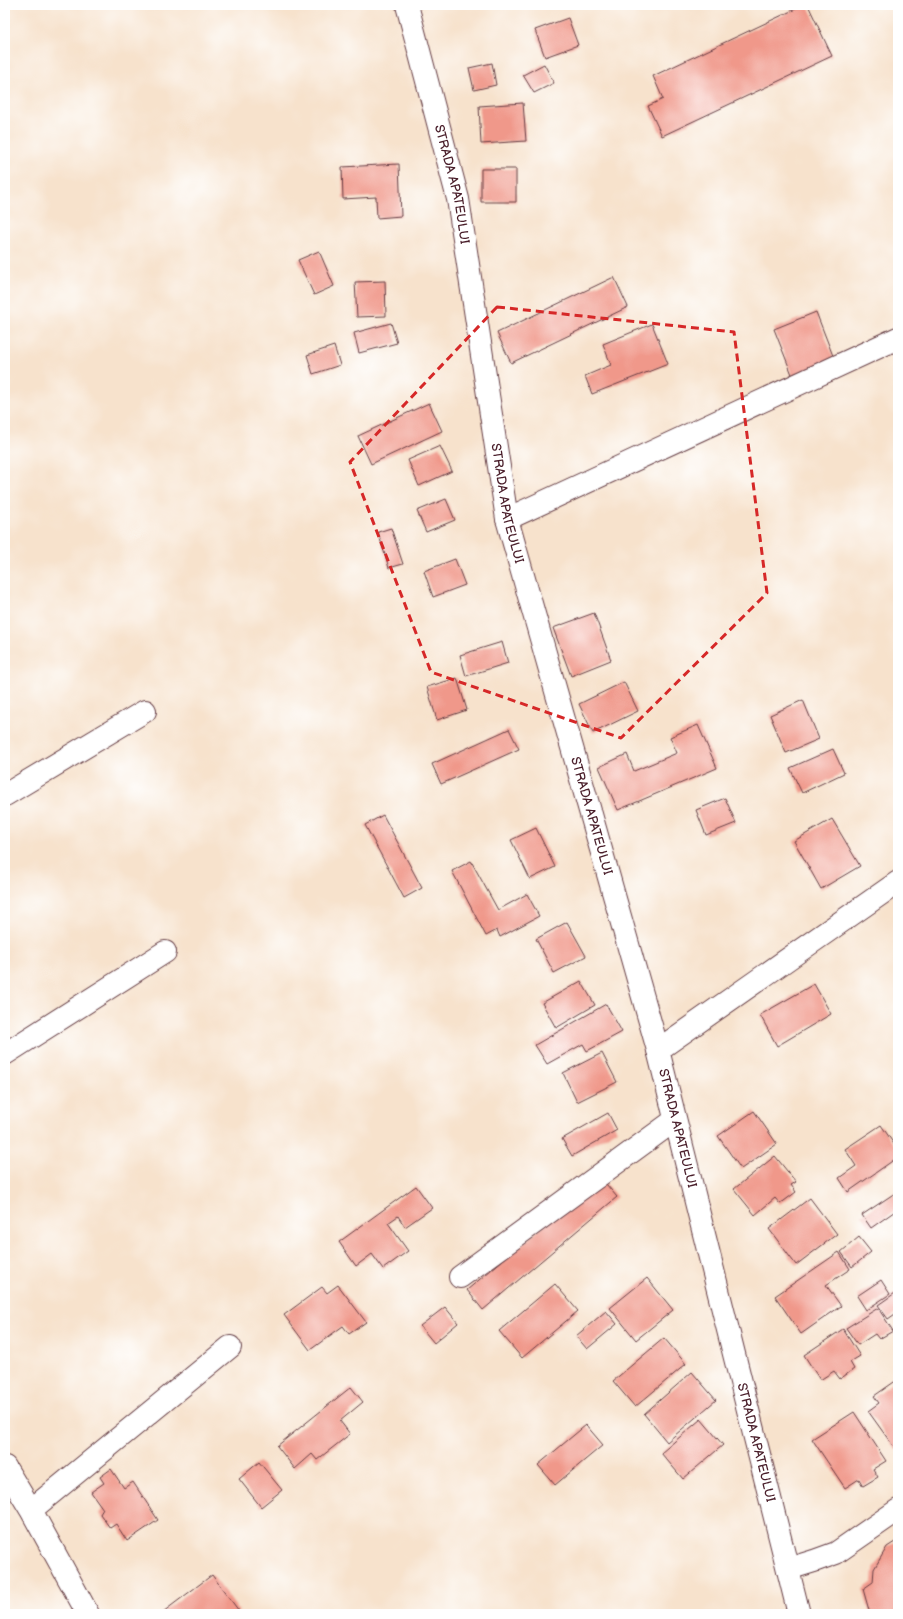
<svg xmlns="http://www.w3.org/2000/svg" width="903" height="1619" font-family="'Balsamiq Sans',sans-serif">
<rect width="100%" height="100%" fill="#fff"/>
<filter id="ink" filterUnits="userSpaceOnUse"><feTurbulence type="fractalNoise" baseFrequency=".025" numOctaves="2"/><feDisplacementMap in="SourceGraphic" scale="8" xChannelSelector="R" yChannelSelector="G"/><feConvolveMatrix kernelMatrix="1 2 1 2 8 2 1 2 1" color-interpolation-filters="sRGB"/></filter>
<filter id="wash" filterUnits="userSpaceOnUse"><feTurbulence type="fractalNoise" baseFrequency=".012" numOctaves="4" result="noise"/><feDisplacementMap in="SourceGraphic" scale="16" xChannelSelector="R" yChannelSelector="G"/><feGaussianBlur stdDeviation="0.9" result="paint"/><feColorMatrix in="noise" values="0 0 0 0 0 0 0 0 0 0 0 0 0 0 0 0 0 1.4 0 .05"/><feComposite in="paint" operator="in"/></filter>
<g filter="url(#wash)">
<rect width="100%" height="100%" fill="#f7e2cc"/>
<g id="blocks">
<path fill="#f0988a" d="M804 5H808L832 56 662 136 648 106 663 99 653 76Z
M568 18 578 45 545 57 535 30Z
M492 63 496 85 474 90 469 68Z
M544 64 554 83 534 93 523 75Z
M523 103 526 141 481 144 479 106Z
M399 164 401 216 377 218 376 197 343 199 342 167Z
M481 169H516V202H481Z
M319 251 334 286 314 295 298 260Z
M614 277 628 307 511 363 497 333Z
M385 281 386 316 357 317 355 282Z
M816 312 835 361 793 377 774 329Z
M391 323 397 343 359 353 354 333Z
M652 324 668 364 592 394 585 376 611 365 603 344Z
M334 346 340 365 313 374 307 355Z
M429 403 442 431 371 464 358 436Z
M440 446 452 471 419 486 408 460Z
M446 499 455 520 426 532 417 511Z
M391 528 403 564 389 568 378 532Z
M455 559 465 585 433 597 424 571Z
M594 613 611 660 571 676 553 628Z
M502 642 508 663 466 676 460 655Z
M457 678 467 710 437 720 427 687Z
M624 682 638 711 593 733 579 704Z
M803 700 819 739 786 753 770 715Z
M698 725 717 768 618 810 599 767 627 754 634 771 677 753 670 737Z
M509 729 519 749 441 784 432 764Z
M833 749 844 773 802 793 790 768Z
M725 798 736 823 706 835 696 810Z
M383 815 422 888 404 898 365 825Z
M832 819 860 866 821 889 794 841Z
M536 828 555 867 530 879 511 840Z
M471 861 498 910 527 894 539 916 500 937 497 930 486 936 452 871Z
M567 922 586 956 554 973 536 939Z
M581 981 595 1005 556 1028 542 1003Z
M814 984 831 1014 777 1046 760 1015Z
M606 1004 622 1032 587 1051 583 1044 547 1064 535 1045Z
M602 1053 617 1082 577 1102 563 1073Z
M754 1111 777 1144 741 1169 718 1136Z
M608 1113 617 1130 572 1156 562 1139Z
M881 1125 898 1150V1157L848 1192 839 1178 856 1166 845 1149Z
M775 1156 796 1182 791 1185 796 1192 780 1204 775 1198 755 1215 734 1189Z
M601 1178 617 1197 483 1310 467 1290Z
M416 1186 432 1208 405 1227 398 1216 388 1223 408 1251 383 1269 372 1254 356 1266 339 1242Z
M895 1193 898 1197V1209L871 1228 862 1215Z
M810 1198 837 1234 796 1265 769 1229Z
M859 1237 871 1252 852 1267 841 1252Z
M839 1252 850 1269 826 1285 841 1306 801 1334 775 1296Z
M647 1278 673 1310 636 1340 610 1308Z
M881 1280 890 1294 866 1310 857 1296Z
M555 1284 578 1311 522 1358 499 1331Z
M338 1285 366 1322 349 1334 343 1326 310 1350 284 1315 322 1287 327 1293Z
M898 1291V1312L888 1319 878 1305Z
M445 1307 458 1323 434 1343 420 1326Z
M878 1308 893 1331 879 1339 875 1334 858 1345 846 1328Z
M606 1311 617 1324 587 1349 576 1336Z
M843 1329 860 1356 850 1362 854 1369 840 1379 834 1371 820 1380 804 1355Z
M664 1338 686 1364 635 1407 613 1381Z
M692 1372 716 1400 667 1442 644 1414Z
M897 1380 898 1449 896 1450 868 1411 879 1403 874 1396Z
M351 1387 363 1402 340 1421 350 1434 317 1460 312 1454 295 1469 277 1446Z
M854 1412 886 1461 873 1469 878 1477 863 1486 859 1479 845 1488 812 1439Z
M701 1419 723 1445 683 1479 661 1453Z
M586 1425 603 1445 555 1485 538 1465Z
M259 1462 282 1490 261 1507 239 1479Z
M111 1469 124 1488 133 1482 158 1520 127 1541 116 1524 110 1528 100 1514 103 1509 91 1492 104 1483 100 1477Z
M898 1540V1614H870L863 1589 873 1582 874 1569 887 1547Z
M212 1575 239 1611 235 1614H165L163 1612Z"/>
</g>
</g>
<g filter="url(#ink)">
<use href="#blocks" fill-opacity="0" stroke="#643c43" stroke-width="1"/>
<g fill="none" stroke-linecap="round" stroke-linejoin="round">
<g stroke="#643c43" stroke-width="24">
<path id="minor" d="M507 519 898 338
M5 795 145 711
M658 1050 898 882
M5 1054 165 952
M460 1277 675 1120
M5 1467 31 1510 88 1614
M31 1510 230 1347
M788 1569 814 1561 836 1553 898 1510"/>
</g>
<g stroke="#643c43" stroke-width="24">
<g id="tertiary">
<path id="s1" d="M407 5 458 199 507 519 658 1050 799 1614"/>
</g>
</g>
<use href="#minor" stroke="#fff" stroke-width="22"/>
<use href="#tertiary" stroke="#fff" stroke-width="22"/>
</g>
</g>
<path fill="none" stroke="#d62828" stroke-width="3" stroke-dasharray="8 5" stroke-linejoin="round" d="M497 307 734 332 767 593 621 738 431 672 350 462Z"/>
<g text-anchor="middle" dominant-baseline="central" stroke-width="3" stroke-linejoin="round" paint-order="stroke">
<g font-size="13" fill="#4a1f2b" stroke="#fff">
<text stroke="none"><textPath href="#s1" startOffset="185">STRADA APATEULUI</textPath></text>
<text stroke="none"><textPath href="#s1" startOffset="509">STRADA APATEULUI</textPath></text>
<text stroke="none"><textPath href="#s1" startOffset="833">STRADA APATEULUI</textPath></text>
<text stroke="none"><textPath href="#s1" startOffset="1157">STRADA APATEULUI</textPath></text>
<text stroke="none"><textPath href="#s1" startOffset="1481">STRADA APATEULUI</textPath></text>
</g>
</g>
<rect width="903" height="1619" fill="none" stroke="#fff" stroke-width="20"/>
</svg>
